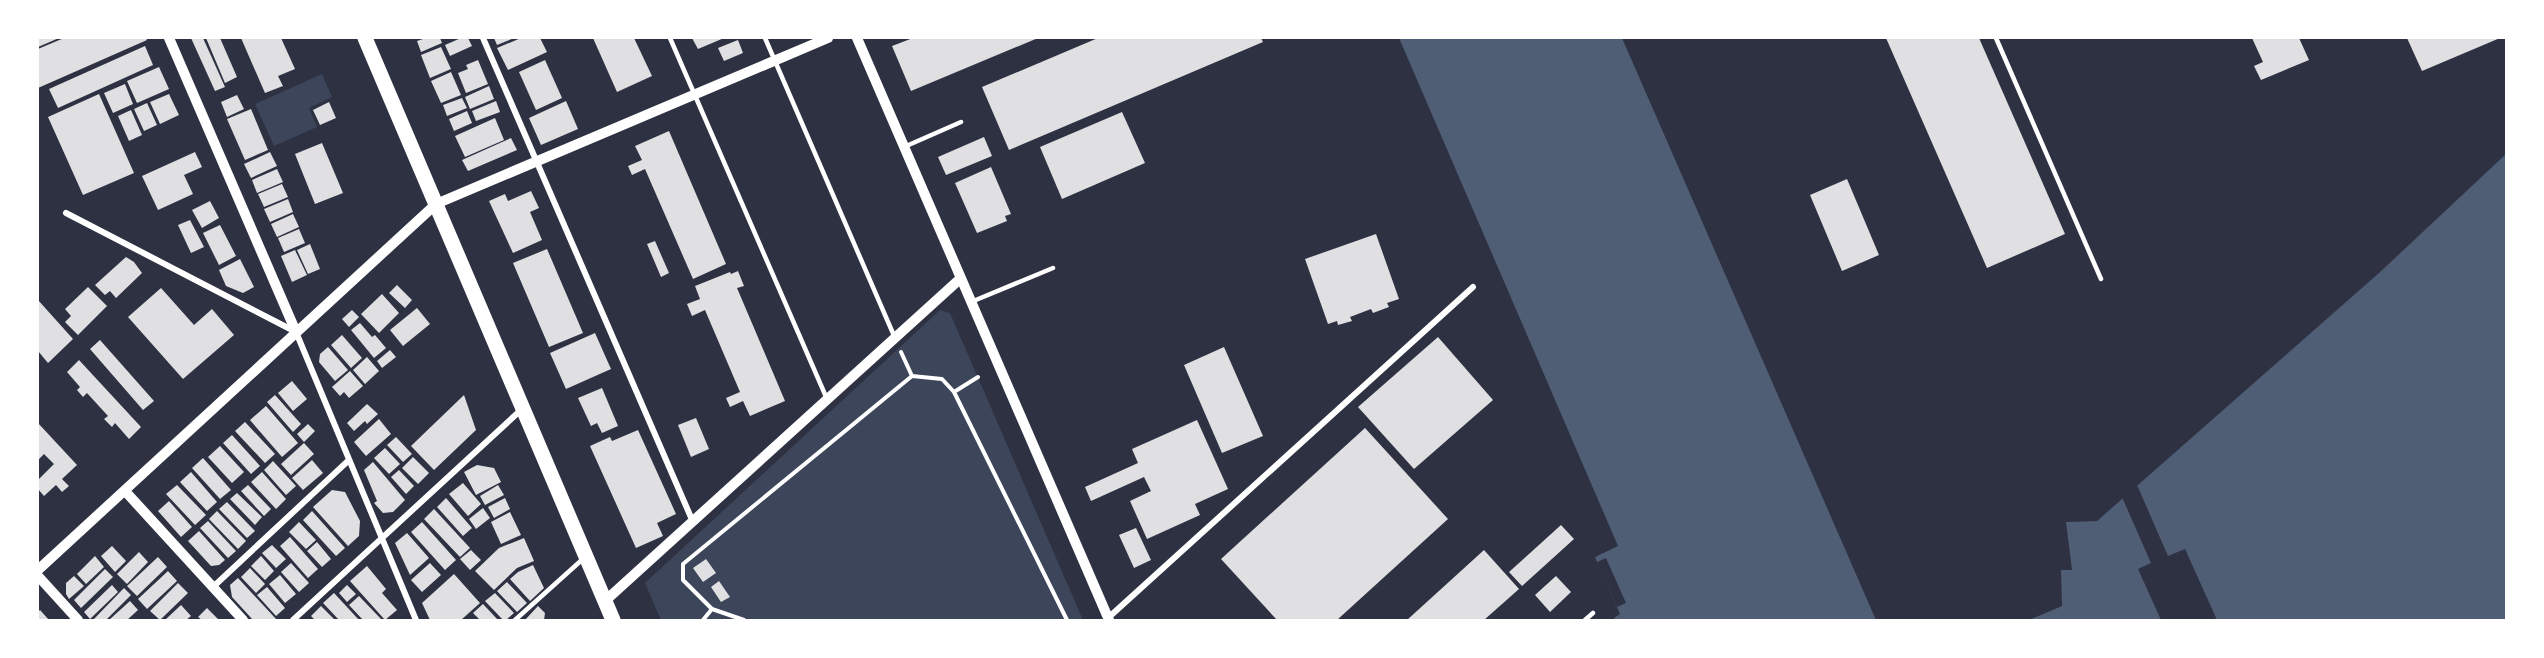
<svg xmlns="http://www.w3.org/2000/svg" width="2544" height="658" font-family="'DejaVu Sans',sans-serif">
<rect width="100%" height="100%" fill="#2d3142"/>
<path fill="#3c4559" d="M322 74 332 97 309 108 317 127 274 146 255 104Z
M940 310 950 313 1083 620H661L645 583Z"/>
<path fill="#4f5d75" d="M1399 38H1622L1876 620H1615L1614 618 1620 614 1595 557 1618 546Z
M2506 154V620H2029L2062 606 2061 570H2072L2066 522 2097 521 2379 273Z"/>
<path fill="#2d3142" d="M2137 485 2168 556 2185 549 2217 620H2161L2138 569 2151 563 2122 497Z
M1606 558 1626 603 1617 607 1597 562Z"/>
<path fill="#e0e0e3" d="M38 38H59L38 47Z
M64 38H146L147 40 38 88V49Z
M191 38H203L225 87 215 91Z
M206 38H220L237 77 225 83Z
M241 38H281L295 69 278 76 283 86 265 93Z
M426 38H440L442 43 421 52 417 41Z
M461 38H468L472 46 450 56 445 45Z
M494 38H514L497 45Z
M521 38H540L547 52 508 70 497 48Z
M593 38H634L652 76 617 92Z
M692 38H724L698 49Z
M913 38H1038L911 91 892 46Z
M1098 38H1261L1263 42 1009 150 982 87Z
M1886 38H1979L2065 234 1987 268Z
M2252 38H2299L2309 60 2261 80 2254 66 2263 62Z
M2407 38H2500L2422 71Z
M738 40 743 53 724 61 718 48Z
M145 46 153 65 58 108 49 89Z
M441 47 451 69 430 78 421 55Z
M478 60 488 84 466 93 458 73 468 69 466 65Z
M545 60 562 98 536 110 519 72Z
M159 67 169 89 137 103 127 81Z
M451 72 461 95 441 103 431 81Z
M125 84 133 104 113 113 104 93Z
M489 86 494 99 470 109 465 97Z
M99 94 134 173 83 195 48 117Z
M169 94 179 115 160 124 150 102Z
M237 95 244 109 227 117 221 102Z
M462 98 467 108 447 116 443 105Z
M496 101 500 112 476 121 472 111Z
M566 101 578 129 541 145 529 118Z
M329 102 336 118 320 125 313 110Z
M147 103 157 125 144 131 134 109Z
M251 109 268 150 245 160 227 119Z
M131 110 142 135 129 141 118 116Z
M467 111 472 123 454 131 449 119Z
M1122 112 1145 163 1062 199 1040 147Z
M495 118 504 140 465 157 455 136Z
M669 131 726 264 693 279 645 169 632 175 628 166 642 160 635 146Z
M984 137 992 156 946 175 938 157Z
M511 138 517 150 468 171 462 160Z
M322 143 343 193 315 204 295 154Z
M195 152 202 167 184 175 193 194 158 210 142 176Z
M270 152 277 166 251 178 244 164Z
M991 167 1011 214 1005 216 1007 221 977 233 955 183Z
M277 169 283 182 257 193 252 180Z
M1847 179 1879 255 1842 271 1810 195Z
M282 184 288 197 264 207 258 194Z
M531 191 539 208 530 212 542 240 513 253 489 201 505 194 508 201Z
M288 199 293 212 270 222 264 209Z
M210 201 219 218 202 228 192 210Z
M293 214 299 227 277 237 271 224Z
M190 220 204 247 191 253 178 225Z
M220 225 236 256 219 265 203 233Z
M299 229 305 243 284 252 278 238Z
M1376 234 1399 299 1387 303 1389 307 1373 313 1371 309 1350 317 1352 321 1338 325 1337 321 1328 324 1305 259Z
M655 241 669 273 661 277 647 244Z
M310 244 320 269 308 274 297 250Z
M547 249 583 333 549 347 513 263Z
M295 250 307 275 292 282 281 256Z
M126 257 134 262 142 273 116 298 110 291 105 295 95 285Z
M240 259 254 287 243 293 226 286 219 270Z
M738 271 744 286 737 288 785 401 750 416 743 401 730 407 726 398 740 392 705 310 692 316 687 304 700 299 695 286 730 272 731 274Z
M397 285 412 300 405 308 389 293Z
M88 287 107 306 78 335 65 322 71 316 65 309Z
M161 288 194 325 212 309 234 335 183 379 128 317Z
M382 294 399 313 379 333 361 314Z
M38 300 73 339 48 363 38 351Z
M417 308 430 324 403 346 390 330Z
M352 310 359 317 349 327 342 319Z
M360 323 372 337 375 335 386 348 374 358 351 330Z
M595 333 611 369 566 389 550 353Z
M342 335 362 358 351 368 331 345Z
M1438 337 1493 400 1414 469 1358 407Z
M100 340 154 401 143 410 90 349Z
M328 347 348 370 335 381 319 362 320 354Z
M1224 347 1263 436 1222 453 1184 365Z
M390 350 396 357 382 368 377 361Z
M367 357 379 371 365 384 353 370Z
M79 360 141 427 129 439 115 423 112 427 104 419 108 416 87 393 83 397 77 390 80 387 67 372Z
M350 371 363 386 349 398 344 392 340 396 332 387Z
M292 381 307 399 293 411 278 393Z
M602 388 618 426 602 433 597 423 591 426 578 398Z
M275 395 301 424 293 432 267 402Z
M464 395 476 430 434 470 411 446Z
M367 404 378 414 367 424 365 421 354 431 347 423Z
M266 406 298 443 282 457 250 420Z
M696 418 709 449 691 457 678 425Z
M379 419 391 434 366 456 354 442Z
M1197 420 1228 489 1195 504 1200 515 1147 539 1130 501 1151 491 1144 477 1091 501 1085 487 1138 463 1132 449Z
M245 422 275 454 265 463 235 431Z
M38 423 77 465 62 479 69 486 62 492 56 485 44 496 38 489V480L54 464 44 454 38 460Z
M308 424 315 431 304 442 297 434Z
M1365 428 1448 519 1337 620H1277L1221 559Z
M638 430 676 514 657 523 663 536 636 548 590 446 610 437 612 441Z
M232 435 260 466 251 474 223 443Z
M396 437 412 454 403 462 387 445Z
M304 443 314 454 291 475 281 464Z
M220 446 244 472 232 483 208 457Z
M385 448 400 464 389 474 374 458Z
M413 457 429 473 418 484 402 468Z
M203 458 231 490 220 499 192 468Z
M312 460 323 473 303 490 292 478Z
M273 461 296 486 286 495 264 470Z
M373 462 405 500 393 512 383 513 374 503 377 501 364 470Z
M477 465 494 468 501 482 476 495 464 472Z
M399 470 414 486 406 494 391 477Z
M191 472 217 502 207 511 180 482Z
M262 472 286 499 276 509 251 482Z
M463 483 481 504 468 516 449 494Z
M177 485 206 515 195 525 166 494Z
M248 485 271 509 264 516 241 491Z
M498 485 504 495 485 505 480 496Z
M332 490 345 492 360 521 359 536 348 546 313 507Z
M237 493 262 517 255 525 230 499Z
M446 498 472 528 463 536 437 507Z
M505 498 510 509 494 518 488 507Z
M169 501 192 527 181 537 158 511Z
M227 502 255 531 247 538 219 509Z
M483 508 490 518 476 529 469 519Z
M434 509 470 548 460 557 424 519Z
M217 511 246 541 238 549 209 519Z
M312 511 345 548 336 556 303 520Z
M510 512 521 535 501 544 491 522Z
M208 521 236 551 228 558 200 528Z
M299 522 316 540 306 549 289 532Z
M422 522 456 560 445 570 411 532Z
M1561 525 1574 539 1522 586 1509 572Z
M1136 528 1151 560 1134 568 1119 535Z
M199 531 225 560 219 565 211 566 188 541Z
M407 533 429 558 410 575 395 543Z
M290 537 318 569 308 578 280 546Z
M524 538 534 561 517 568 494 590 475 571 499 548Z
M317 542 331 559 322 567 307 551Z
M272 545 286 559 276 568 262 553Z
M112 546 126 561 115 572 101 556Z
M471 550 481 560 470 570 460 559Z
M1484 550 1519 589 1484 620H1407Z
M139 552 148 562 127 584 117 574Z
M95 556 104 567 86 584 77 574Z
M261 556 274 571 265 580 251 566Z
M158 557 167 567 137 596 127 586Z
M706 559 716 573 703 582 693 568Z
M291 563 309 583 299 592 281 572Z
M430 563 441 575 422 592 411 580Z
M533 565 544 588 530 601 510 579 518 572Z
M367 566 386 589 382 593 397 610 385 620 350 581Z
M250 568 265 584 256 593 241 577Z
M105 569 113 577 81 608 74 600Z
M168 571 177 581 147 609 138 599Z
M454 574 480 603 461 620H430L422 603Z
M280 575 296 594 285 603 269 584Z
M74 576 84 586 69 599 66 594V583Z
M1556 576 1571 592 1550 612 1535 595Z
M238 578 277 620H253L232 597 230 585Z
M719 581 730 597 721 602 711 587Z
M507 582 527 603 517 612 497 591Z
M178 583 188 593 160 620 150 611Z
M112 585 118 592 90 619 84 612Z
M347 585 356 594 347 602 339 593Z
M267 587 285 608 276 616 257 595Z
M124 588 131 595 106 620H93Z
M334 593 359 620H339L323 603Z
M495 593 514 613 506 620H503L485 601Z
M359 596 382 620H363L349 605Z
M130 601 138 610 127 620H109Z
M483 604 498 620H480L473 613Z
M181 605 191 616 186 620H165Z
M321 606 335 620H315L311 616Z
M538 606 545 613 544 620H525Z
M207 608 219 620H202L198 617Z
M40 610 49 620H38V612Z"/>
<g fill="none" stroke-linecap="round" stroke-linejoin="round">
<path stroke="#fff" stroke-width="4" d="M901 352 912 376
M954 392 978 377
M703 620 712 609
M744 620 712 609 683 580V564L912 376 942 379 954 392 1067 620"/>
<path stroke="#fff" stroke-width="4.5" d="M670 38 827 399
M765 38 895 338
M1996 38 2101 279
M904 147 961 122
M971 302 1053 268
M515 620 584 558
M1585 620 1593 613"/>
<path stroke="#fff" stroke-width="6" d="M483 38 693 522
M66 213 296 332 416 620
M213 587 349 460
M1108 618 1473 287
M293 620 522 409"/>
<path stroke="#fff" stroke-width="10" d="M169 38 296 332
M857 38 1109 620
M125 491 243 620
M38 570 436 204 828 38
M38 576 78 620
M605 601 961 278"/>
<path stroke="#fff" stroke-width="15" d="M365 38 613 620"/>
</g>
<rect width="2544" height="658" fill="none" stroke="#ffffff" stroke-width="78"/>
</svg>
